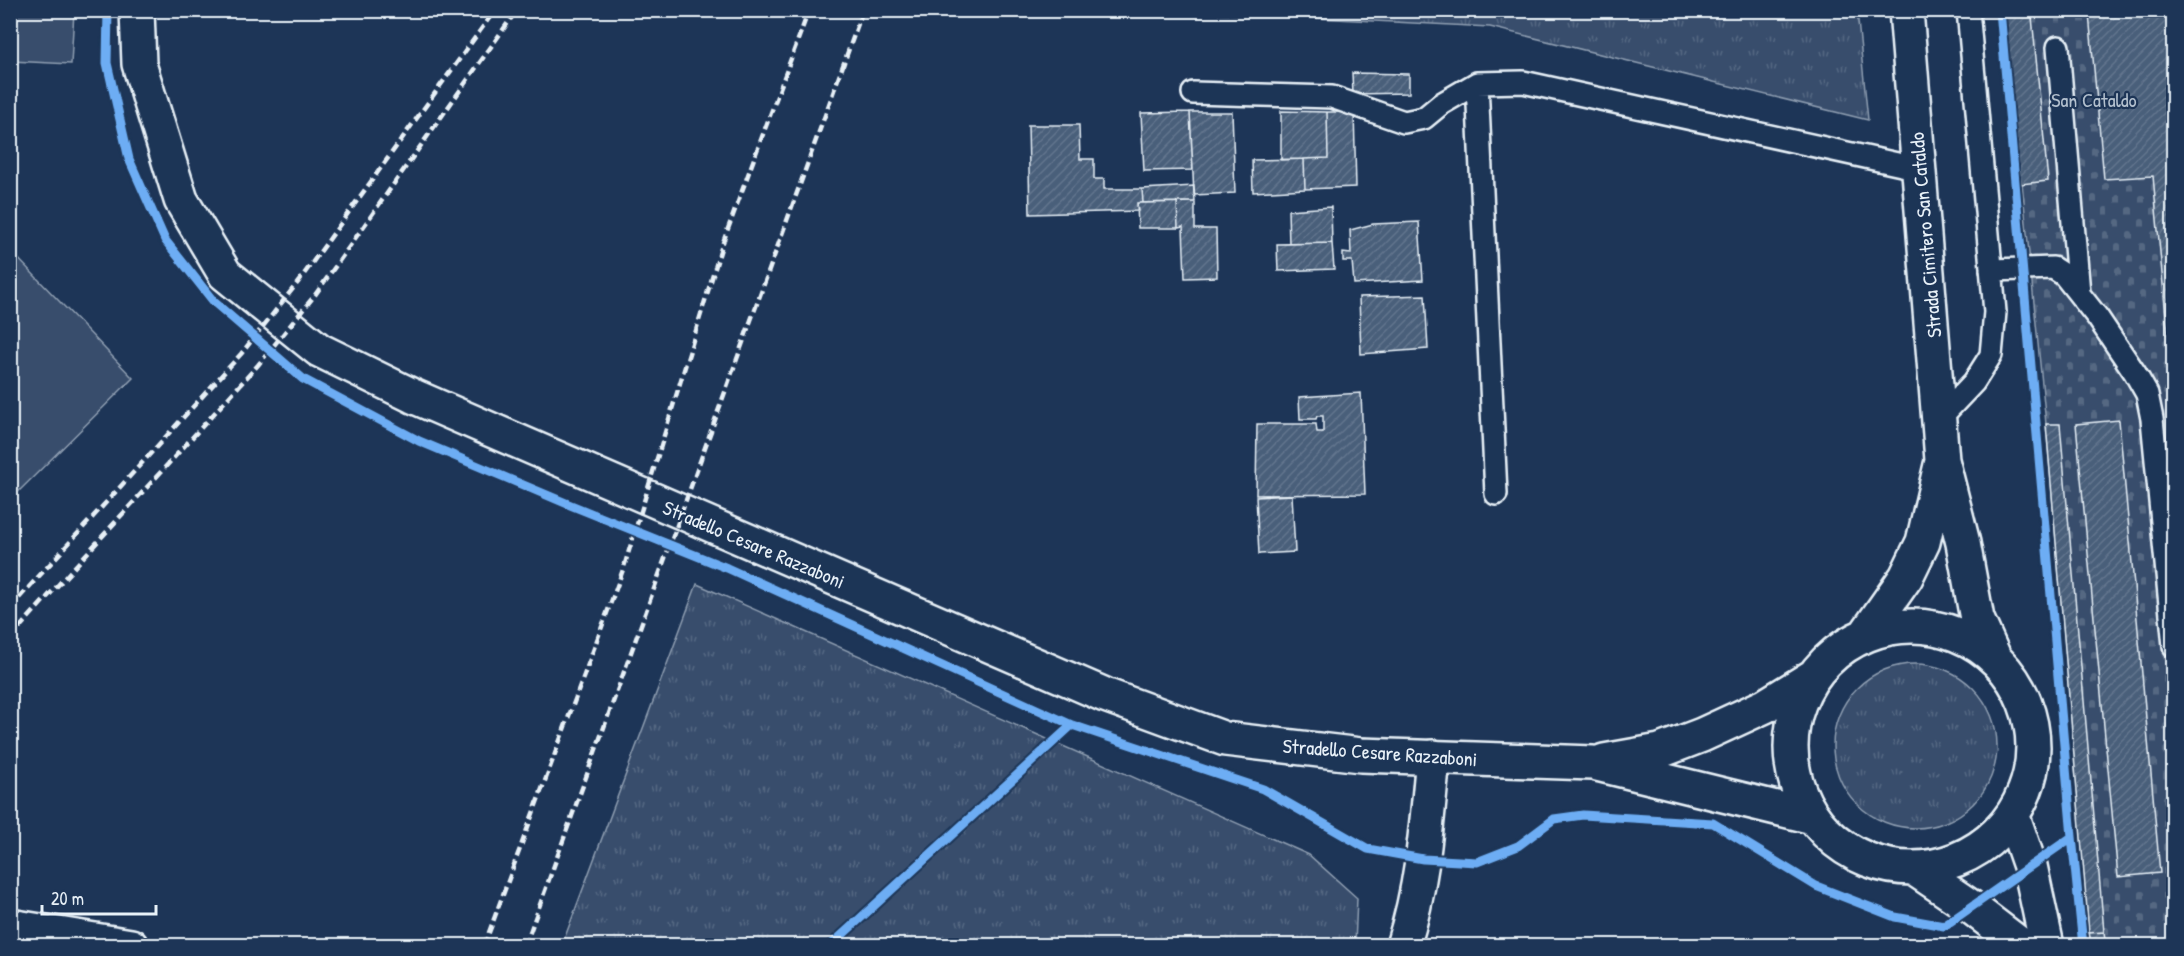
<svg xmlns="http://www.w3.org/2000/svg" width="2184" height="956" font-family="'Patrick Hand',sans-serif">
<defs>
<pattern id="grass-tufts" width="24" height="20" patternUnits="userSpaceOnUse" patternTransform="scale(1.5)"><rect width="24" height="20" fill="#374d6c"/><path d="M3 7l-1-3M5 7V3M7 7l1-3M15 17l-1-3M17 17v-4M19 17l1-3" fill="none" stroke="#546782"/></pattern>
<pattern id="cemetery-stones" width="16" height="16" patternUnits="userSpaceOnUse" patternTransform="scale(1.5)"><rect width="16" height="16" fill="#374d6c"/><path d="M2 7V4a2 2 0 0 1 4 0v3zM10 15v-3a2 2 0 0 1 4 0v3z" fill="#546782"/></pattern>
<pattern id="building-hatch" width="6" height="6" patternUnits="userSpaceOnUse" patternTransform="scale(1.5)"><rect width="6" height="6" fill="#495e7a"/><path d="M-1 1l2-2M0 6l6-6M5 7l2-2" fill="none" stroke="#63768e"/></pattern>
</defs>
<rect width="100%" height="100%" fill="#1d3557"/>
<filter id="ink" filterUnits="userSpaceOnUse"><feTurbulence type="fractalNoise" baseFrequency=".0167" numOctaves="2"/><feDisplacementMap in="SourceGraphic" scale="12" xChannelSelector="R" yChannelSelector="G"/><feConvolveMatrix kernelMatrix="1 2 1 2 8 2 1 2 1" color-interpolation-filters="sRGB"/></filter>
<g filter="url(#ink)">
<path fill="url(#grass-tufts)" stroke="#909fb2" stroke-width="1.5" d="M1181 11H1857L1868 120 1490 27Z
M697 584 1309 855 1357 898 1355 945H562Z
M1833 746a82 82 0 1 1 164 0a82 82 0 1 1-164 0Z"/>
<path fill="url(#cemetery-stones)" stroke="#909fb2" stroke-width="1.5" d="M2005 11H2173V945H2092L2090 939 2046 424Z"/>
<path fill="#374d6c" stroke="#909fb2" stroke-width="1.5" d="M11 10 74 11 71 64 11 61Z
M11 251 133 378 11 499Z"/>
<path fill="url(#building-hatch)" stroke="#e8f1f8" stroke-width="1.5" d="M2005 10H2174V404L2153 176 2104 179 2089 14 2032 17 2048 181 2021 184Z
M1352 73 1409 74V93L1353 94Z
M1281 111 1327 112 1328 158 1281 160Z
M1190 112 1193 170 1144 171 1141 113Z
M1190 112H1232L1235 193 1194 195Z
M1327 112H1354L1356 187 1305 189 1304 159 1328 158Z
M1028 125H1079L1080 159H1094V179H1104V189H1142L1143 203H1137L1138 211 1030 214Z
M1304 159 1305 189 1253 192 1252 160Z
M1194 186 1195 202 1143 203 1142 189Z
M1177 202 1178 228H1138L1137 203Z
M1177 202H1195V229H1216L1217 277 1185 278 1183 227 1178 228Z
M1331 207 1332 243 1289 244 1288 210Z
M1419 222 1423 280 1354 284 1352 261H1343V253L1351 254 1350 230 1373 224Z
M1332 243 1334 269 1278 271 1277 244Z
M1425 295 1428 349 1361 354 1359 297Z
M1361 393 1365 494 1256 495 1257 424H1316L1317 432H1323V416H1317L1316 419H1300L1299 397Z
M2119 420 2160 873 2118 877 2076 424Z
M2046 424H2060L2104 932 2089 933Z
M1292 495 1295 552 1259 554 1256 497Z
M2104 932 2106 946H2092L2089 933Z"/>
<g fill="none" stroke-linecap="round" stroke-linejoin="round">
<g stroke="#e8f1f8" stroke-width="26">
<path id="lane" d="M2058 47 2079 293
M1477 83 1496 494
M1193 93 1332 97 1404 122 1424 118 1441 104 1477 83 1523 82 1920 169
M1991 270 2053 268 2064 275 2098 318 2135 373 2147 394 2152 419 2174 646
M1939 419 1974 382 1991 355 1995 312 1968 10"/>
</g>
<g stroke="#e8f1f8" stroke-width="38">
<path id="street" d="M10 926 131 946
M1403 946C1423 884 1427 821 1433 757"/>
</g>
<g stroke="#e8f1f8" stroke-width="38">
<path id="secondary" d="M137 10 139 64 181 200 225 274 319 350 413 396 1105 695 1225 739 1361 755 1593 763 1813 817
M1906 10 1942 460 1963 543 1977 619 1994 657
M1791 747a121 121 0 1 1 242 0a121 121 0 1 1-242 0Z
M1866 634 1906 577 1923 542 1941 465
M1604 761 1660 751 1702 735 1765 706 1812 677
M2013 817 2030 866 2047 946
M1915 869 1971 907 2022 946"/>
</g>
<use href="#lane" stroke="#1d3557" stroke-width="21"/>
<use href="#street" stroke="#1d3557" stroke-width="33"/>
<use href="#secondary" stroke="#1d3557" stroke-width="33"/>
<path stroke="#e8f1f8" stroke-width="4.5" stroke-dasharray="9 4.5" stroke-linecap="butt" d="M10 608 241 354 299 281 495 10
M10 638 258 365 315 295 517 10
M484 946 624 567 722 245 809 10
M525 946 863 10"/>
<g stroke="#1d3557" stroke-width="13">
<path id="cycleway" d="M108 10 107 63 129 159 165 240 214 302 303 379 419 441 568 504 727 568 1072 725 1263 789 1368 849 1423 859 1477 862 1518 846 1554 819 1583 815 1713 823 1816 886 1895 917 1944 926 2072 837 2000 10
M2072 837 2083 946
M830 946 1072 725"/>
</g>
<use href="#cycleway" stroke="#6dadf4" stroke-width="9"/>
</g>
</g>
<g text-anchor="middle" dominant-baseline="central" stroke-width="4.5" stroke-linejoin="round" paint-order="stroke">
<g font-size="20" fill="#b3c0ce" stroke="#1d3557">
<text x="2094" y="99">San Cataldo</text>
</g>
<g font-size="20" fill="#e8f1f8" stroke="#1d3557">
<text transform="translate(1925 235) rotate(-95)">Strada Cimitero San Cataldo</text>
<text transform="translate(754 544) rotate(23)">Stradello Cesare Razzaboni</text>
<text transform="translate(1380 752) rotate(4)">Stradello Cesare Razzaboni</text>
</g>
</g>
<rect width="2184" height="956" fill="none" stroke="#1d3557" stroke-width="36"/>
<rect x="18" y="18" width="2148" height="920" fill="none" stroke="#e8f1f8" stroke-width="2" filter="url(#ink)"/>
<path d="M42 905v9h114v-9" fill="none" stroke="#e8f1f8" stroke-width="3"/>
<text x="51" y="905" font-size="18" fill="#e8f1f8" stroke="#1d3557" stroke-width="4.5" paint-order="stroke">20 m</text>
</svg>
